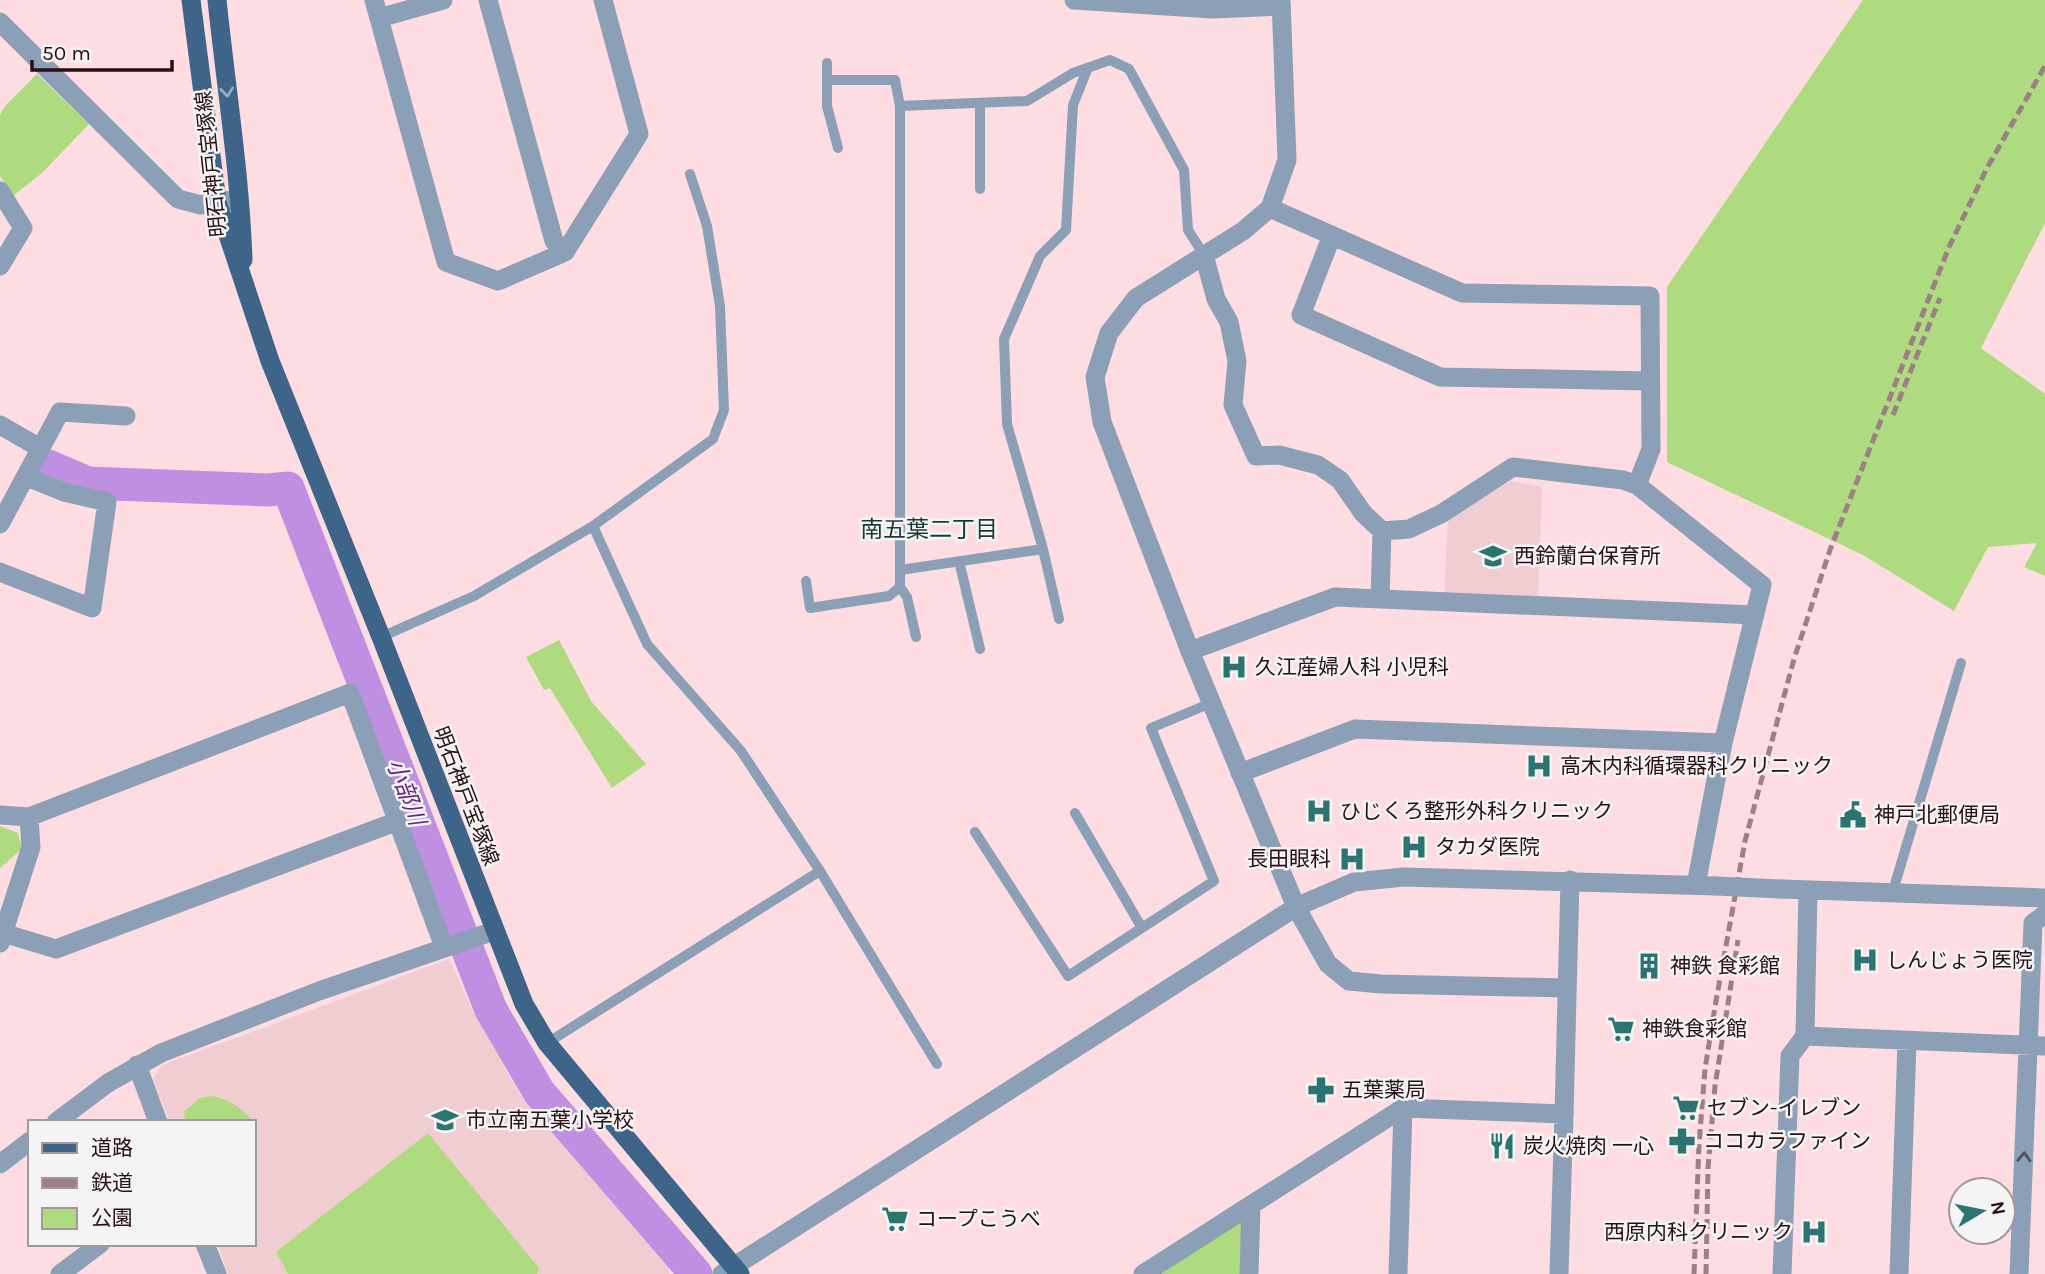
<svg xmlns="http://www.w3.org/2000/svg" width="2045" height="1274" font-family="Karla,'Noto Sans JP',sans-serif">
<rect width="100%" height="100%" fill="#fddde1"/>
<path fill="#f0cdd1" d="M1511 481 1542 487 1538 597 1444 594 1448 519Z
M449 959 473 1012 523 1099 669 1263V1274H228L218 1244H254V1122H170L153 1079 160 1066Z"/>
<path fill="#aeda80" d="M1863 0H2045V223L1981 348 2045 394V576L2024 567 2037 543 1988 547 1954 611 1863 555 1667 462V287Z
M37 74 89 124 42 173 13 196 0 176V115L6 105Z
M559 640 591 701 646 764 612 788 550 688 544 690 526 657Z
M0 826 18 833 22 849 0 868Z
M213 1096C232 1101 241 1107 253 1122H185L184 1112 200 1098Z
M428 1133 539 1268 537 1274H288L276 1252Z
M1251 1205 1249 1274H1143Z"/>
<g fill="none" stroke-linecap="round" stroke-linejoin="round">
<path stroke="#bf8fe2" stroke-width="33" d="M48 466 88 483 268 490 288 488 491 1010 539 1092 696 1274"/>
<path stroke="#8ba0b6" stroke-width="10" d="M827 63V106L838 148
M900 106 1027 101 1073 73 1110 60 1129 69 1184 170 1188 230 1204 255
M980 189V103
M593 526 647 644 741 751 820 871 937 1064
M959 561 980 649
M900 570 1043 549
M806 581 810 608 889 596 900 587V106L895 80H828
M900 587 907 597 916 637
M1059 619 1043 549 1007 424 1004 339 1040 256 1066 230 1073 105 1087 70
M381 637 474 596 593 526 713 439 724 410 720 306 707 226 690 174
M1075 813 1142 928
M975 832 1068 976 1214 881 1151 728 1211 703
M1892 894 1961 663
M547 1043 820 871"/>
<path stroke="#8ba0b6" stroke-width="19" d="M374 0 446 262 498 281 565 252 639 134 603 0
M488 0 554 241 565 252
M1074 0 1212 9 1281 6
M379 18 443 0
M0 191 23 228 0 266
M1270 208 1462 293 1650 296 1651 449 1637 485 1762 585 1723 743 1696 885
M1332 235 1301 315 1440 377 1650 381
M1204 255 1216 299 1229 322 1237 361 1233 405 1256 456 1279 455 1318 465 1340 480 1363 513 1382 531 1409 529 1441 514 1513 467 1623 480 1637 485
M0 425 40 448
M0 524 60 412 126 416
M0 572 92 608 107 502 64 492 27 477
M1380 599 1382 531
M1190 651 1335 597 1755 615
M1240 773 1355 729 1723 743
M0 815 29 817 350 693 444 947
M1296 907 1328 964 1349 981 1381 984 1566 988
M3 933 56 949 398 821
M0 943 31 847 29 817
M137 1065 158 1122
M205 1244 217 1274
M60 1274 100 1244
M1143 1274 1403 1108 1564 1114 1559 1274
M1249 1274 1251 1205
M1398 1274 1403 1108
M1782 1274 1790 1056 1805 1036 2045 1046
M1899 1274 1907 1042
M2019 1274 2033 923 2045 914"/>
<path stroke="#8ba0b6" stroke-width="19" d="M1281 0 1287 160 1270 208 1243 231 1136 298 1109 333 1095 377 1102 422 1190 651 1296 907
M0 22 178 199 201 205 233 200
M1781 889 2045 898
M1805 1036 1808 891
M1564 1114 1570 880
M56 1122 108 1083 161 1053 319 991 494 931
M0 1164 30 1141
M722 1274 1296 907 1354 882 1404 877 1716 886"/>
<path stroke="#3e648a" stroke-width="19" d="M191 0 217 202 270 361 381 637 524 1004 547 1043 740 1274
M217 0C226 87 240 173 243 260"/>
<path stroke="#9d7f84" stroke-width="5" stroke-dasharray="10 5" stroke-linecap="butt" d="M1893 415 1940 298
M1694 1274 1699 1144 1705 1069 1716 1001 1745 841 1794 659 1830 550 1949 247 1987 168 2045 66
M1706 1274 1708 1168 1715 1086 1738 940"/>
<path stroke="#8ba0b6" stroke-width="19" d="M1716 886 1781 889"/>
</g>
<defs><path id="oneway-chevron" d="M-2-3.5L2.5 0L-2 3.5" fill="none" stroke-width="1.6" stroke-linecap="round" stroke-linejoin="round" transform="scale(1.75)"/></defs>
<use stroke="#99acbf" href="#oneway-chevron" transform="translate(227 92) rotate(84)"/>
<use stroke="#56505d" href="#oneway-chevron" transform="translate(2024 1157) rotate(-88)"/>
<defs>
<g id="school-bare" transform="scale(2.1)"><path d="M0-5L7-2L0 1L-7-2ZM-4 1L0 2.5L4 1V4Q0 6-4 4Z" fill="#2b7470" stroke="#f4f4f4" stroke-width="2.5" paint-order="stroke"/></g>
<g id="hospital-bare" transform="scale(2.1)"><path d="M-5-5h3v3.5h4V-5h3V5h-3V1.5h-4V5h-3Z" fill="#2b7470" stroke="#f4f4f4" stroke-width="2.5" paint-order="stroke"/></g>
<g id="civic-bare" transform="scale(2.1)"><path d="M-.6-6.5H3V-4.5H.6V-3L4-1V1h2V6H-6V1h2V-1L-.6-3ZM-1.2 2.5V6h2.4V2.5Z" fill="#2b7470" stroke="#f4f4f4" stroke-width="2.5" paint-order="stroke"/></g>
<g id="building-bare" transform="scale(2.1)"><path d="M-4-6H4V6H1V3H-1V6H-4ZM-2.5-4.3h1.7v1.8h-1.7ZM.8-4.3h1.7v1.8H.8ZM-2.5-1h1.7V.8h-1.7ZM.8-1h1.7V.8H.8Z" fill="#2b7470" stroke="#f4f4f4" stroke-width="2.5" paint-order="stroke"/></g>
<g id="supermarket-bare" transform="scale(2.1)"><path d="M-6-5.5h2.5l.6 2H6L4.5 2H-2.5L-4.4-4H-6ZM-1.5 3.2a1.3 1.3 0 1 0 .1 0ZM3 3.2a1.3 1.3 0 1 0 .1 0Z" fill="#2b7470" stroke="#f4f4f4" stroke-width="2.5" paint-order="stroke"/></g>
<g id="pharmacy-bare" transform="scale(2.1)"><path d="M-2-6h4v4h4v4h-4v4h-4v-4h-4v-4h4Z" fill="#2b7470" stroke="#f4f4f4" stroke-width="2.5" paint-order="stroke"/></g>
<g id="restaurant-bare" transform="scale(2.1)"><path d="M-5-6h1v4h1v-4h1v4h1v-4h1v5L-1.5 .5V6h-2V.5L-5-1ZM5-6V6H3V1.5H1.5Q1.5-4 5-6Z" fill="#2b7470" stroke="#f4f4f4" stroke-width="2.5" paint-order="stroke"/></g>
</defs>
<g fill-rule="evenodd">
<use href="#school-bare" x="1493" y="556"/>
<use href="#hospital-bare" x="1234" y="667"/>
<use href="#hospital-bare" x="1539" y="766"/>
<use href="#hospital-bare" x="1319" y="811"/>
<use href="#civic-bare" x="1853" y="815"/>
<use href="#hospital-bare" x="1414" y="847"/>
<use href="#hospital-bare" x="1352" y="859"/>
<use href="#hospital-bare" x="1865" y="960"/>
<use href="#building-bare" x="1649" y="966"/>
<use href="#supermarket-bare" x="1621" y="1029"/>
<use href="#pharmacy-bare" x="1321" y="1090"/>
<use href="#supermarket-bare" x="1686" y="1108"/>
<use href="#school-bare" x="445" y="1120"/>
<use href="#pharmacy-bare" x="1682" y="1141"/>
<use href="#restaurant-bare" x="1502" y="1146"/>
<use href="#supermarket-bare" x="895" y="1219"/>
<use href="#hospital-bare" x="1814" y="1232"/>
</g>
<g text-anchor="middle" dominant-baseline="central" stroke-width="5" stroke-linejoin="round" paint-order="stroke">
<g font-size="21" fill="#2a0f14" stroke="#f4f4f4">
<text transform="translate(211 164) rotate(-96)">明石神戸宝塚線</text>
<text transform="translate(466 796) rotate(69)">明石神戸宝塚線</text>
</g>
<g font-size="21" fill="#2a0f14" stroke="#f4f4f4" text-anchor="start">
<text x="1514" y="556">西鈴蘭台保育所</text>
<text x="1255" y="667">久江産婦人科 小児科</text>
<text x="1560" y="766">高木内科循環器科クリニック</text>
<text x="1340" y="811">ひじくろ整形外科クリニック</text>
<text x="1874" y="815">神戸北郵便局</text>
<text x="1435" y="847">タカダ医院</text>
<text x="1331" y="859" text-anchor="end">長田眼科</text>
<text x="1886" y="960">しんじょう医院</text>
<text x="1670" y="966">神鉄 食彩館</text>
<text x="1642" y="1029">神鉄食彩館</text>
<text x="1342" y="1090">五葉薬局</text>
<text x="1707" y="1108">セブン-イレブン</text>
<text x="466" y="1120">市立南五葉小学校</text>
<text x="1703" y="1141">ココカラファイン</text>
<text x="1523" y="1146">炭火焼肉 一心</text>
<text x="916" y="1219">コープこうべ</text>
<text x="1793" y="1232" text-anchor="end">西原内科クリニック</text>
</g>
<g font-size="23" fill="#173a37" stroke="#f4f4f4">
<text x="929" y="529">南五葉二丁目</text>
</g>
<g font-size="23" font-style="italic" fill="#622586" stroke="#f4f4f4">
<text transform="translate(406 792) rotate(69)">小部川</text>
</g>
</g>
<rect x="28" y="1120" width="228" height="126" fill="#f4f4f4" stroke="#a3989a" stroke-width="2"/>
<rect x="42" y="1143" width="35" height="10" fill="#3e648a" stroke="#a3989a" stroke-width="2"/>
<text x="91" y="1155" font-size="21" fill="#2a0f14">道路</text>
<rect x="42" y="1178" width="35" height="10" fill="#9d7f84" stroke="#a3989a" stroke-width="2"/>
<text x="91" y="1190" font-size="21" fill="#2a0f14">鉄道</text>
<rect x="42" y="1208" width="35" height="21" fill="#aeda80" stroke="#a3989a" stroke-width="2"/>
<text x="91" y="1225" font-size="21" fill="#2a0f14">公園</text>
<g transform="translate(1982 1211) rotate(80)"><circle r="33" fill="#f4f4f4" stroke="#a3989a" stroke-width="2"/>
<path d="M0-5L12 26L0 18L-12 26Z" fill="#2b7470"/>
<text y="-10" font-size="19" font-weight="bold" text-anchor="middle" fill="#2a0f14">N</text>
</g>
<path d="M32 60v10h140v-10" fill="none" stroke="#2a0f14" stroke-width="3.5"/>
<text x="42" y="60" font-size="21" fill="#2a0f14" stroke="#f4f4f4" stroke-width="5" paint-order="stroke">50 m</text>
</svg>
